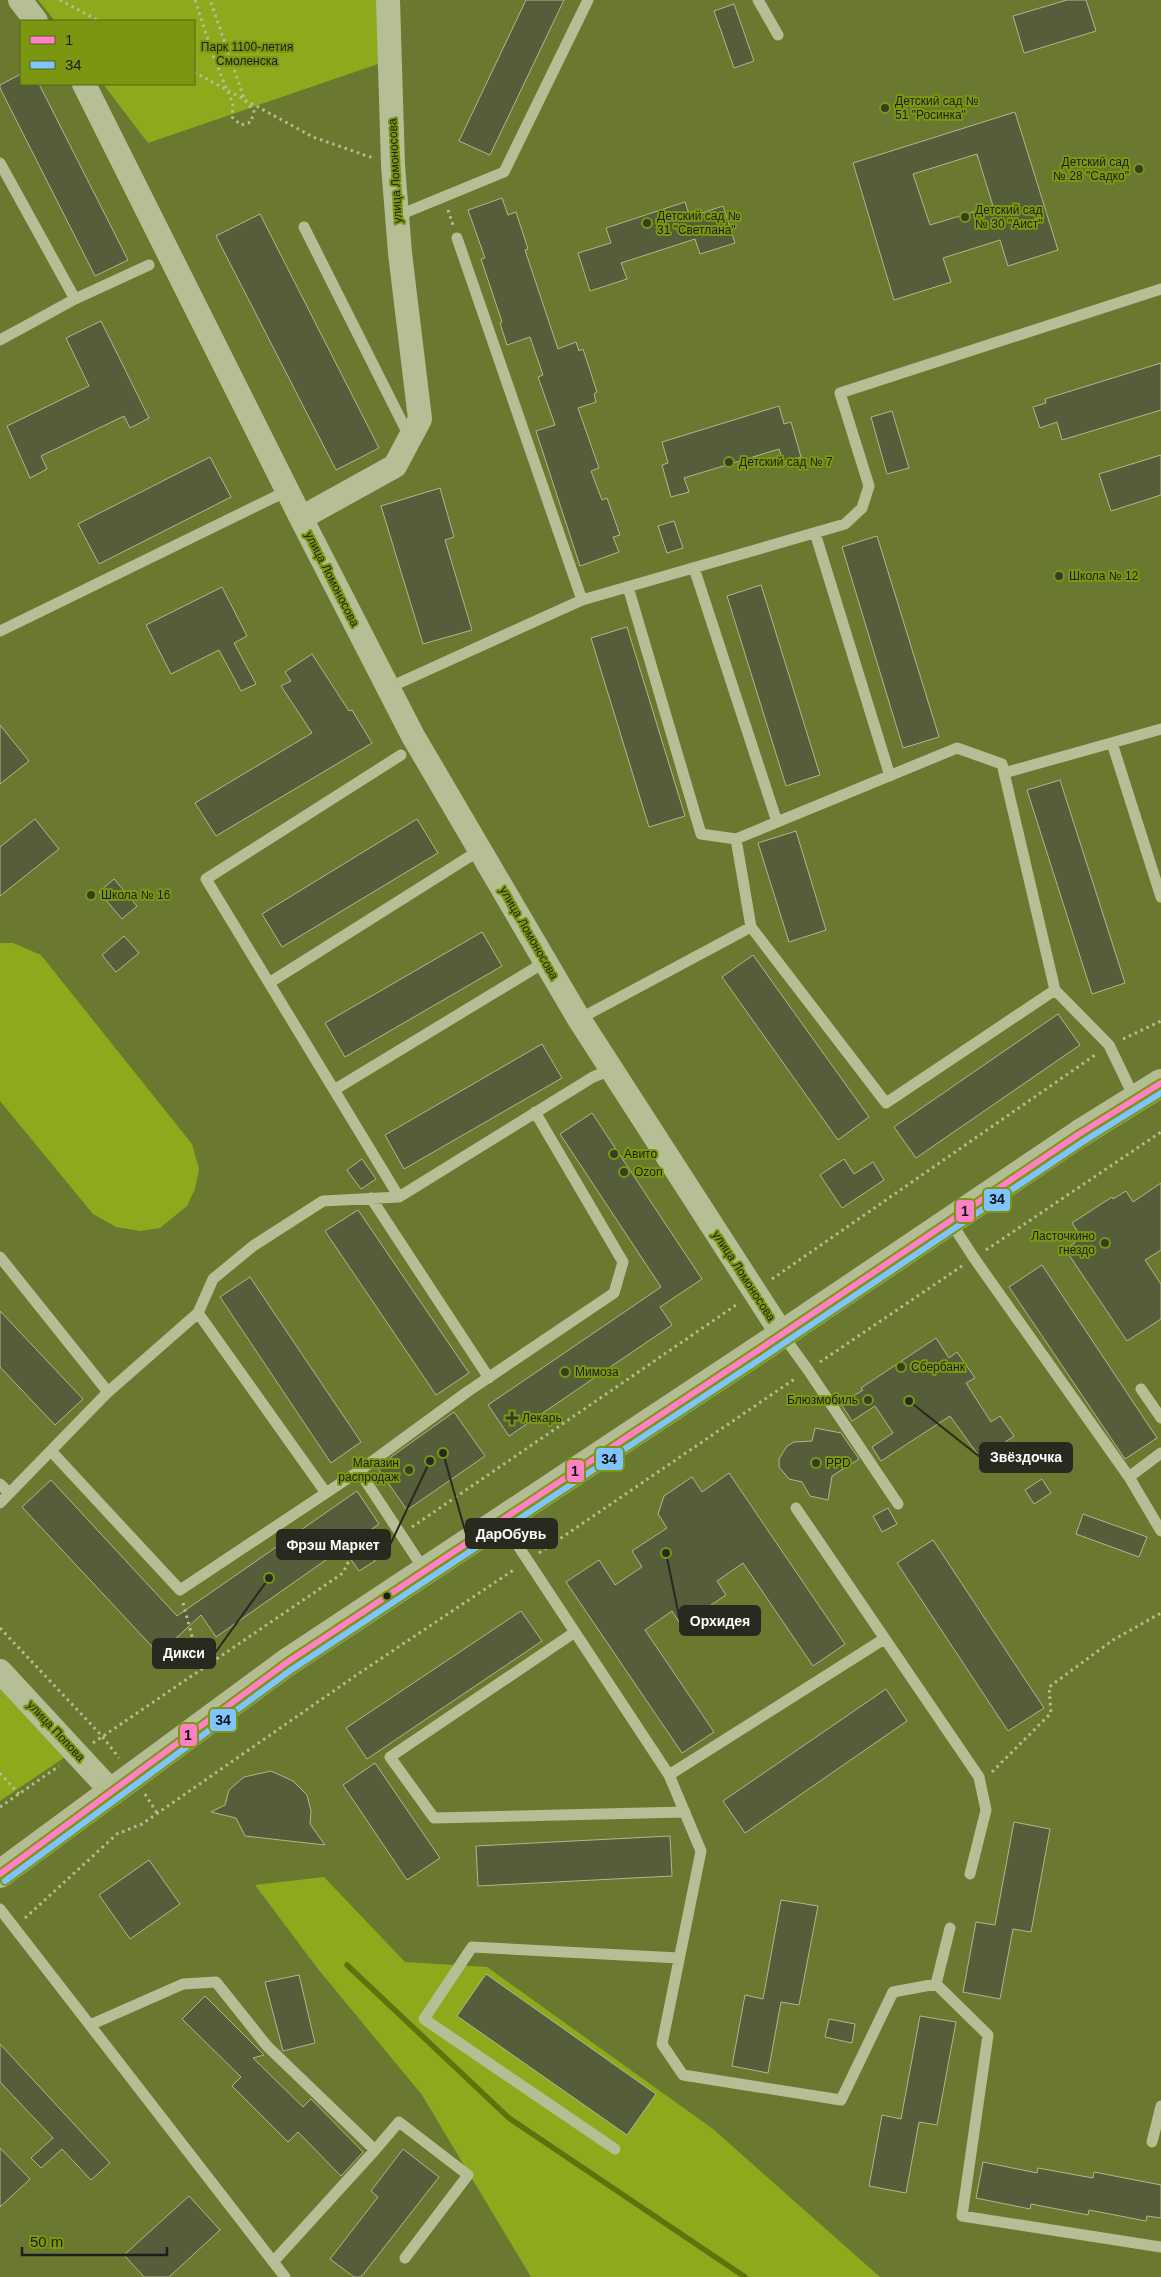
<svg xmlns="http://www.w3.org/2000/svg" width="1161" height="2277" font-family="Arial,sans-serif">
<rect width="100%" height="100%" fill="#6a7830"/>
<path fill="#8ea91b" d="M38 0H381V63L148 143 103 84H194V21H55Z
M0 943H13L41 955 192 1144 199 1169 195 1189 187 1206 160 1228 140 1231 116 1227 93 1214 0 1101Z
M0 1676 71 1753 0 1801Z
M324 1877 405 1962 487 1967 713 2129 880 2277H531L422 2095 318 1969 255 1885Z"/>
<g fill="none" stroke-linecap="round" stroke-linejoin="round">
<path stroke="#5d730d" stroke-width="5.5" d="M347 1965 509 2118 745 2277"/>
</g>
<path fill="#565d3a" stroke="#b0b88e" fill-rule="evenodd" d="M526 0H564L490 155 459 141Z
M1067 0H1086L1096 31 1024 53 1013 16Z
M734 4 754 61 734 68 714 11Z
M21 74V84H39L128 260 95 276 0 88V85Z
M1015 112 1058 250 1008 266 1000 240 943 258 951 282 894 300 853 163ZM977 154 993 206 930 225 913 174Z
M502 198 508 215 516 212 528 249 525 250 558 349 576 342 579 351 583 349 597 392 594 394 596 402 578 408 599 468 591 471 602 500 607 498 620 535 613 537 619 552 580 566 536 431 555 425 538 377 543 375 530 337 507 345 500 323 502 322 481 259 485 258 468 210Z
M685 202 690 217 723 206 735 243 700 254 695 239 621 263 627 279 590 291 578 253 611 243 606 228Z
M260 214 379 448 336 470 216 236Z
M101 321 149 418 130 428 124 416 41 456 47 469 30 478 7 426 89 386 66 338Z
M1161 363V410L1062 440 1057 422 1040 428 1033 407 1046 403 1045 399Z
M779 406 784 424 791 422 801 457 783 462 779 449 684 478 689 492 671 497 662 465 668 463 662 442Z
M892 411 909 468 887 474 871 417Z
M1161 455V495L1111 511 1099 474Z
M210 457 231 497 99 564 78 524Z
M440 488 454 537 445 540 472 630 423 644 381 506Z
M674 521 683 548 667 553 658 526Z
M877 536 939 737 903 748 842 547Z
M761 585 820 775 786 786 727 596Z
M222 587 247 636 234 643 256 684 241 691 219 650 171 674 146 625Z
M627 627 685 816 649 827 591 638Z
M312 654 349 711 352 710 372 743 216 836 195 803 312 733 281 686 291 681 285 672Z
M0 725 29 761 0 784Z
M1060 780 1125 983 1092 994 1027 790Z
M35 819 59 849 0 896V847Z
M417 819 438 853 282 947 262 914Z
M796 831 826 930 789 942 758 843Z
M114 879 137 906 122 919 99 892Z
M482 932 502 966 345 1057 325 1023Z
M124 936 139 953 116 972 102 955Z
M753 955 869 1117 838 1140 722 977Z
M1058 1014 1080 1045 916 1158 894 1127Z
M542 1044 562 1078 404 1169 385 1135Z
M592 1113 702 1279 660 1307 672 1325 509 1436 488 1405 661 1287 560 1134Z
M362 1159 376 1179 361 1189 347 1170Z
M844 1159 854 1174 873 1162 884 1180 842 1208 820 1175Z
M1161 1183V1250L1145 1260 1161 1284V1319L1127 1341 1065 1249 1082 1238 1072 1223 1112 1197 1113 1199 1126 1191 1133 1202Z
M358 1210 469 1373 436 1395 325 1231Z
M1042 1265 1157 1438 1125 1459 1009 1287Z
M250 1277 361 1442 331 1463 220 1297Z
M0 1311 83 1399 55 1425 0 1367Z
M936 1338 949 1358 957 1352 975 1378 966 1383 991 1422 1000 1416 1014 1436 981 1459 950 1416 881 1461 872 1447 893 1433 875 1406 852 1421 841 1404 863 1390 861 1388Z
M454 1412 485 1456 407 1510 377 1467Z
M815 1428 841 1433 859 1459 832 1476 828 1500 810 1496 802 1482 789 1479 779 1467V1459L787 1446 794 1442 812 1441Z
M729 1473 845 1644 813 1666 743 1563 717 1581 726 1595 681 1625 672 1611 645 1630 714 1732 682 1753 566 1582 599 1560 615 1585 642 1567 632 1551 667 1528 658 1514 664 1496 692 1477 702 1492Z
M1042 1479 1051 1493 1034 1504 1025 1490Z
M51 1480 177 1616 357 1491 379 1524 359 1538 375 1561 359 1571 343 1548 216 1637 201 1615 159 1654 22 1507Z
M888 1508 897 1524 882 1532 873 1516Z
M1083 1514 1147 1537 1139 1557 1076 1534Z
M933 1540 1044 1708 1008 1731 897 1563Z
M521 1611 542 1641 367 1759 346 1728Z
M886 1689 907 1721 745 1833 723 1801Z
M375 1763 440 1858 407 1880 343 1785Z
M271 1771 293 1781 307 1795 311 1811 310 1824 325 1845 245 1836 236 1818 211 1812 225 1805 229 1790 244 1777Z
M1014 1822 1050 1829 1031 1932 1013 1929 1000 1999 963 1992 976 1922 995 1925Z
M670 1836 672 1876 478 1886 476 1846Z
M149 1860 180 1904 130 1939 99 1895Z
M781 1900 818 1906 799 2005 781 2002 768 2073 732 2066 745 1995 763 1999Z
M486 1974 656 2094 627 2135 457 2016Z
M299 1975 315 2043 283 2051 265 1982Z
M205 1996 264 2055 253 2058 303 2107 311 2099 363 2152 341 2176 298 2132 288 2142 232 2086 241 2077 182 2019Z
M920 2016 956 2022 937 2125 919 2122 906 2193 869 2186 882 2115 901 2119Z
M829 2019 855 2024 852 2043 825 2037Z
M0 2044 110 2163 91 2180 62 2149 41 2168 31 2158 53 2138 0 2082Z
M0 2148 30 2179 0 2207Z
M403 2149 439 2177 361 2277H354L330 2259 378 2197 371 2191Z
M983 2162 1037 2173 1038 2168 1093 2178 1094 2172 1161 2185V2218L1147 2216 1146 2221 1089 2210 1088 2215 1031 2204 1030 2209 976 2198Z
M189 2196 220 2230 169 2277H144L124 2255Z"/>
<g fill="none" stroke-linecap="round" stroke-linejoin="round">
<path stroke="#b6be95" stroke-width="3" stroke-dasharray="2.5 4" stroke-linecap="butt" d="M60 0 99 21
M195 0 214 58 233 104 232 117 241 125 251 122 254 111 245 101 210 0
M194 72 313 137 373 158
M448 210 453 225
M1123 1039 1161 1021
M986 1250 1161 1132
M772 1279 1098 1053
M820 1362 962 1266
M412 1527 739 1303
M539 1553 796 1378
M183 1603 201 1669
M0 1628 102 1736 119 1758
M93 1743 343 1573C353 1550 363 1544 387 1542
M992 1772 1051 1713 1049 1687 1113 1640 1161 1613
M0 1773 19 1794
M145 1794 157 1813
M0 1807 59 1766
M25 1918 117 1834 142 1824 358 1674 515 1569"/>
<path stroke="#b6be95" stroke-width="11" d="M758 0 778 35
M0 163 75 299
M397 216 504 172 588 0
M304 227 410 438
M0 340 75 299 149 265
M815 533 890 776
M694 568 777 822
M628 587 701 834 736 839
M582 600 845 524 862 508 869 486 840 393 1161 289
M0 631 287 491
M388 688 582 600 457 238
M1112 743 1161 897
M1004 773 1161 729
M751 927 736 839 957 748 1002 764 1055 990
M269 983 480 850
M579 1019 751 927 886 1103 1055 990 1109 1045 1135 1099
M334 1090 545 962
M399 1197 206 879 401 755
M371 1198 489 1378
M950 1221 974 1258 1129 1477 1161 1531
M0 1257 108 1392 0 1503
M198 1313 326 1493
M782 1334 808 1370 898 1504
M1141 1389 1161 1418
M108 1392 198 1313 213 1279 253 1246 323 1201 399 1197 593 1077 611 1070
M51 1451 180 1590 359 1471 467 1392 614 1293 623 1262 535 1112
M359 1471 425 1571
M1129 1477 1161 1453
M0 1484 9 1493
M796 1508 979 1777 986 1810 970 1874
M501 1520 669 1775 701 1851 662 2044 683 2075 841 2100 893 1992 936 1984 950 1928
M575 1632 390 1757 434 1818 685 1812
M669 1775 884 1639
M0 1909 285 2277
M936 1984 988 2035 962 2216 1161 2247
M90 2025 183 1984 216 1982 267 2046 375 2150 399 2122 468 2175 405 2258
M1152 2142 1161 2106
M615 2149 424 2019 472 1947 679 1958
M273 2262 375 2150"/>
<path stroke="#b6be95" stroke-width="24" d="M20 0 36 21
M84 84 301 518 413 736 579 1019 782 1334
M301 518 395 466 420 419 400 253 393 165 388 0
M0 1671 112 1792"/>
<path stroke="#b4bc93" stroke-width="28" d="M0 1874 286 1663 760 1349 1079 1134 1161 1083"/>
<g stroke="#7b9711" stroke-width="10">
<path id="bus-1" d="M0 1874 286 1663 760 1349 1079 1134 1161 1083"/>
</g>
<g stroke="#7b9711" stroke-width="10">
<path id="bus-2" d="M5 1881 291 1670 765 1356 1084 1141 1161 1093"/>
</g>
<use href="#bus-1" stroke="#ff80c5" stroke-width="6"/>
<use href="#bus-2" stroke="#80c4ff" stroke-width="6"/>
</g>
<g fill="#383d24" stroke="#7b9711" stroke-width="2">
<circle cx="885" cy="108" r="5"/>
<circle cx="1139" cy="169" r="5"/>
<circle cx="965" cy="217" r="5"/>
<circle cx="647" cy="223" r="5"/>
<circle cx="729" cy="462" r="5"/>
<circle cx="1059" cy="576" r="5"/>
<circle cx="91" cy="895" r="5"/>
<circle cx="614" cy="1154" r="5"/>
<circle cx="624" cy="1172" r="5"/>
<circle cx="1105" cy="1243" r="5"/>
<circle cx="901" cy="1367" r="5"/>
<circle cx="565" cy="1372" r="5"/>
<circle cx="868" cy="1400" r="5"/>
<path d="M509.5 1410.5h5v5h5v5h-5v5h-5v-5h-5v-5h5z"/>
<circle cx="816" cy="1463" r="5"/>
<circle cx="409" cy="1470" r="5"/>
</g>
<circle fill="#1d1d1d" stroke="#7b9711" stroke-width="2" cx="387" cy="1596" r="4.5"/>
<g text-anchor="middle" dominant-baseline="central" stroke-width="4" stroke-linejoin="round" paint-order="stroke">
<g font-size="12" fill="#1c1d1a" stroke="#7b9711">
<text x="247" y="47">Парк 1100-летия<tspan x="247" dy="14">Смоленска</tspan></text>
</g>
<g font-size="12" fill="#1d1d1d" stroke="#7b9711" text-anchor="start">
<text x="895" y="101">Детский сад №<tspan x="895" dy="14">51 "Росинка"</tspan></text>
<text x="1129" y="162" text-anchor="end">Детский сад<tspan x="1129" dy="14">№ 28 "Садко"</tspan></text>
<text x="975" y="210">Детский сад<tspan x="975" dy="14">№ 30 "Аист"</tspan></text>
<text x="657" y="216">Детский сад №<tspan x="657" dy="14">31 "Светлана"</tspan></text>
<text x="739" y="462">Детский сад № 7</text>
<text x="1069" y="576">Школа № 12</text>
<text x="101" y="895">Школа № 16</text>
<text x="624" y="1154">Авито</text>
<text x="634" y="1172">Ozon</text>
<text x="1095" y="1236" text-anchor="end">Ласточкино<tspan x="1095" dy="14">гнездо</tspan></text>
<text x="911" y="1367">Сбербанк</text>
<text x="575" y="1372">Мимоза</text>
<text x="858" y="1400" text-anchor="end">Блюзмобиль</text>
<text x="522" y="1418">Лекарь</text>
<text x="399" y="1463" text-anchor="end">Магазин<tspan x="399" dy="14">распродаж</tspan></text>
<text x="826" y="1463">PPD</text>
</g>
<g font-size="12" fill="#1d1d1d" stroke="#7b9711">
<text transform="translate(395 171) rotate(-93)">улица Ломоносова</text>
<text transform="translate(332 579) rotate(63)">улица Ломоносова</text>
<text transform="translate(529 933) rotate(60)">улица Ломоносова</text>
<text transform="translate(744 1276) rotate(57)">улица Ломоносова</text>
<text transform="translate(56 1731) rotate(47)">улица Попова</text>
</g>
</g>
<path fill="none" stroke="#282a20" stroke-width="2" d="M909 1401L980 1457M443 1453L466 1534M430 1461L390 1545M666 1553L680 1621M269 1578L215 1653"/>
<g fill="#282a20" stroke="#7b9711" stroke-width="2">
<circle cx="909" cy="1401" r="5"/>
<circle cx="443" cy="1453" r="5"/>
<circle cx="430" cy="1461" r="5"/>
<circle cx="666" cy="1553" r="5"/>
<circle cx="269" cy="1578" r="5"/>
</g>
<g fill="#282a20" stroke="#282a20" stroke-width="2">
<rect x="980" y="1443" width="92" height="29" rx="5"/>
<rect x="466" y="1519" width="91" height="29" rx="5"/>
<rect x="277" y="1530" width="113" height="29" rx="5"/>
<rect x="680" y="1606" width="80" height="29" rx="5"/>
<rect x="153" y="1639" width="62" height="29" rx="5"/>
</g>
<g font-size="14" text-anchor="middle" font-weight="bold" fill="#fff">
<text x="1026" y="1462">Звёздочка</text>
<text x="511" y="1539">ДарОбувь</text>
<text x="333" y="1550">Фрэш Маркет</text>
<text x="720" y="1626">Орхидея</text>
<text x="184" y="1658">Дикси</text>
</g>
<g stroke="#7b9711" stroke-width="2">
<rect x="983" y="1188" width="28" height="24" rx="5" fill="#80c4ff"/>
<rect x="955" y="1199" width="20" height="24" rx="5" fill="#ff80c5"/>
<rect x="595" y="1447" width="29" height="24" rx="5" fill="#80c4ff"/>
<rect x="566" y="1459" width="19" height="24" rx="5" fill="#ff80c5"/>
<rect x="209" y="1708" width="28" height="24" rx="5" fill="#80c4ff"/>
<rect x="179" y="1723" width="19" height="24" rx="5" fill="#ff80c5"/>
</g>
<g font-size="14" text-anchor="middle" font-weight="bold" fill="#111">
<text x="997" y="1204">34</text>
<text x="965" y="1216">1</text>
<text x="609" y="1464">34</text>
<text x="575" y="1476">1</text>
<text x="223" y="1725">34</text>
<text x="188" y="1740">1</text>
</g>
<rect x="20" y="20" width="175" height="65" fill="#7b9711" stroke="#556616"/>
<rect x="30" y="36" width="25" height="8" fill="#ff80c5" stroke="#556616"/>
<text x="65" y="45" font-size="15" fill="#1d1d1d">1</text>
<rect x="30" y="61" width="25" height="8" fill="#80c4ff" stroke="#556616"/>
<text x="65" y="70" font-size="15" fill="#1d1d1d">34</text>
<path d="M22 2247v8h145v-8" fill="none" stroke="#1d1d1d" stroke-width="2.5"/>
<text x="30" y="2247" font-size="15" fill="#1d1d1d" stroke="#7b9711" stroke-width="4" paint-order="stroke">50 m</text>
</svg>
